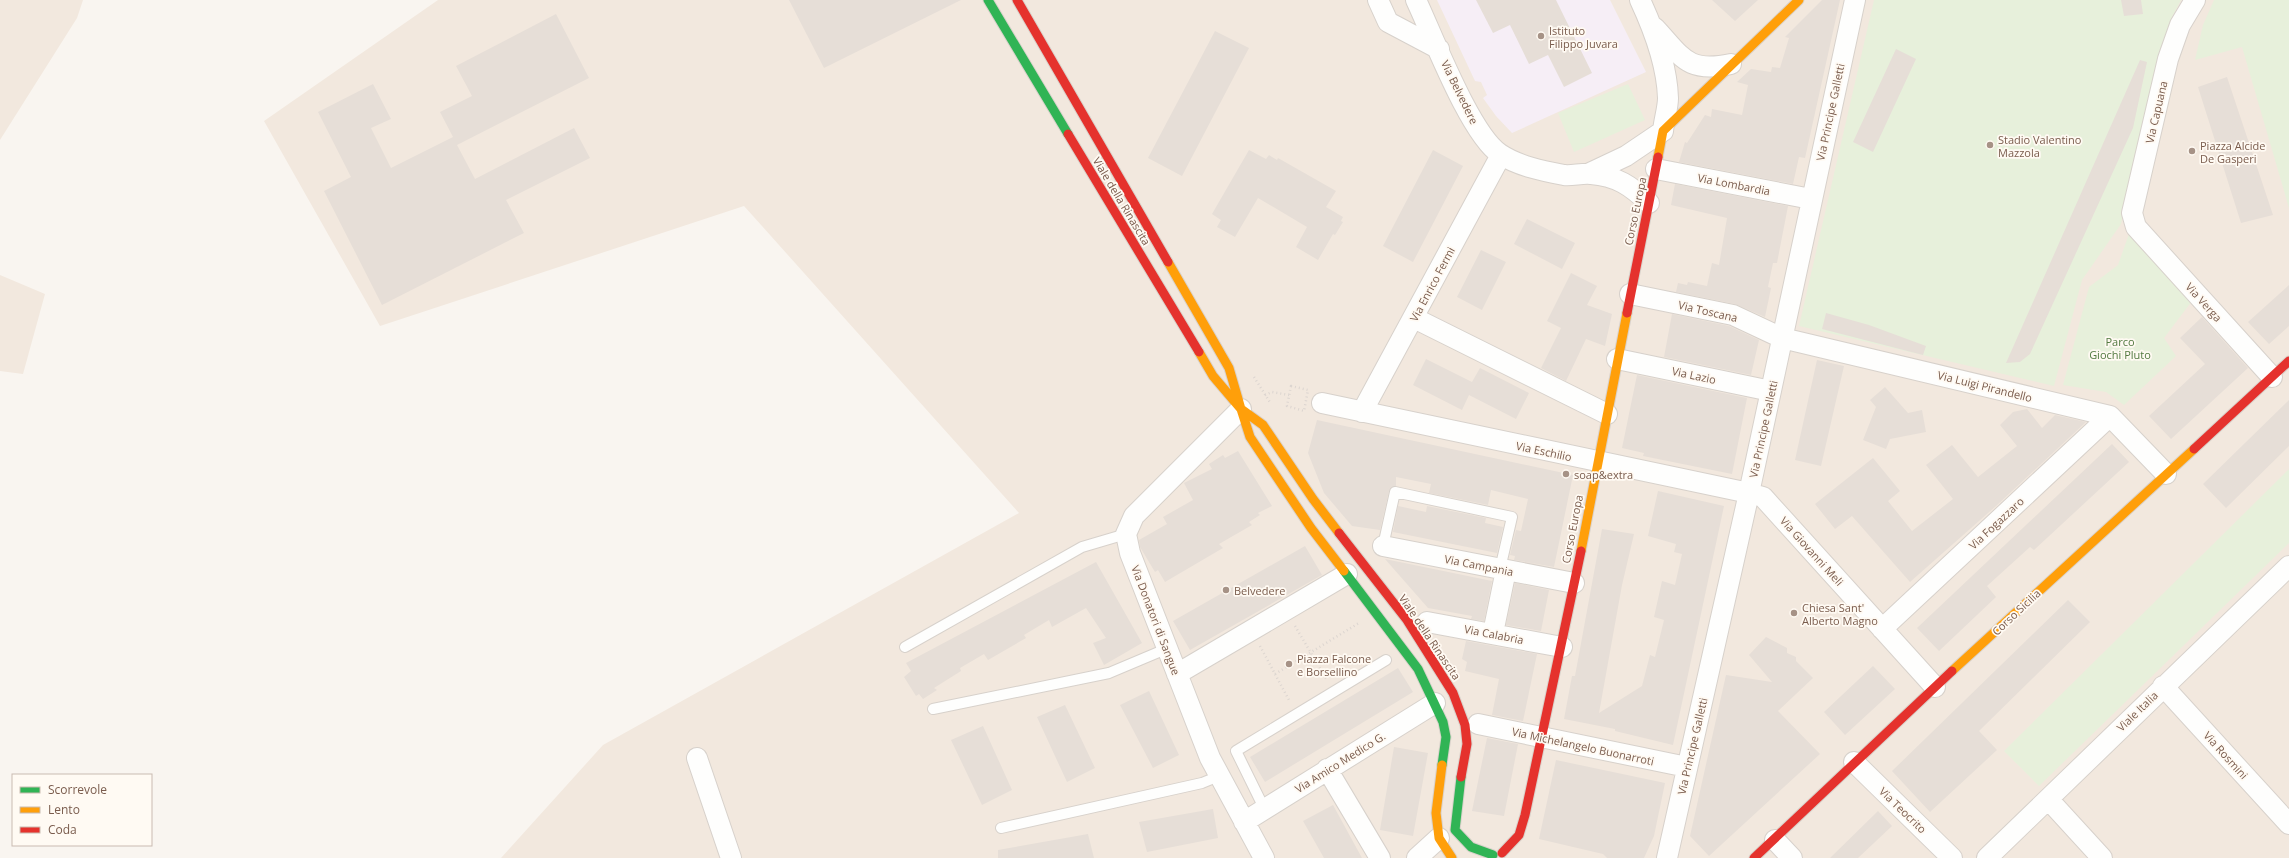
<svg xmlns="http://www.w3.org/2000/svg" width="2289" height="858" font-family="'Open Sans',sans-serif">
<rect width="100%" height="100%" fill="#f9f5f0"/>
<path fill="#f2e8de" d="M0 0H83L77 18 0 140Z
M438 0H2289V858H501L603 745 1019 513 744 206 380 326 264 121Z
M0 275 45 294 23 374 0 371Z"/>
<path fill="#f6eef6" d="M1437 0H1610L1646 72 1512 133 1496 116 1483 98 1487 95 1481 82 1475 81Z"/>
<path fill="#e7f0db" d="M1874 0H2181L2170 21 2157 65 2121 224 2082 280 2054 386 1799 326Z
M2214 0H2289V208L2242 47 2195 60 2203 25Z
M1628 84 1645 120 1574 152 1558 113Z
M2130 231 2192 301 2164 338 2176 356 2124 405 2106 392 2063 385 2089 287 2118 265Z
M2289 469V543L2039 786 2004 751Z"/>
<path fill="#e6ded7" d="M789 0H961L824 68Z
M1476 0H1556L1592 73 1564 87 1548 55 1529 64 1510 25 1493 33Z
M1712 0H1758L1735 21Z
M1822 0H1840L1805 158 1799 157 1793 184 1679 162 1685 142 1687 143 1705 115 1711 117 1712 109 1742 115 1748 85 1737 82 1751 69 1771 72 1772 67 1780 68 1789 38 1785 37Z
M2121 0H2141L2143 14 2124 16Z
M556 14 589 78 457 145 475 179 574 128 590 158 506 200 524 233 382 305 324 191 351 177 318 112 373 84 391 119 371 128 391 168 453 137 440 112 472 96 456 66Z
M1215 31 1249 48 1182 176 1148 158Z
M1896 49 1916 59 1873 152 1853 142Z
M2140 60 2147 62 2133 128 2030 354 2020 362 2006 363Z
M2227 77 2273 215 2241 223 2198 87Z
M1249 150 1266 159 1269 155 1277 160 1278 158 1336 191 1326 207 1343 217 1341 221 1343 222 1335 235 1333 234 1318 260 1296 247 1307 227 1258 198 1235 237 1217 227 1221 220 1212 214Z
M1433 150 1463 166 1413 262 1383 246Z
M1675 184 1788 206 1777 263H1773L1768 287 1771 288 1765 317 1735 304 1676 292 1678 283 1687 285 1688 282 1707 286 1712 263 1719 265 1727 218 1671 205Z
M1527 219 1575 243 1562 269 1514 244Z
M1481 250 1506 262 1482 310 1457 297Z
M1571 273 1597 286 1587 305 1612 314 1605 346 1586 339 1566 381 1541 368 1561 328 1547 321Z
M2289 285V326L2269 344 2248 322Z
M1826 313 1869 325 1926 346 1923 355 1822 329Z
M1672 314 1729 326 1759 340 1751 375 1664 357Z
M2202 317 2248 368 2171 439 2149 416 2205 364 2180 338Z
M1426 359 1472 382 1480 368 1529 393 1516 419 1469 395 1462 410 1413 385Z
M1817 360 1844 366 1821 466 1795 460Z
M1637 375 1747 398 1732 474 1643 456 1644 453 1622 448Z
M1885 387 1908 413 1922 410 1926 432 1890 439 1886 449 1863 440 1876 407 1870 400Z
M2289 400V446L2226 508 2203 484Z
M2027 409 2042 428 2055 415 2086 422 1996 506 1910 582 1852 516 1835 529 1815 504 1873 458 1900 491 1888 501 1912 531 1953 499 1926 465 1952 445 1978 477 2017 446 2000 425 2013 412Z
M1317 420 1573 475 1554 567 1514 560 1515 556 1510 555 1516 530 1521 531 1528 499 1491 490 1488 505 1429 493 1431 484 1396 477V486L1389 491 1380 530 1352 526 1324 493 1308 453Z
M2112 444 2129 462 2034 550 2030 547 1987 586 1996 597 1939 651 1917 628Z
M1238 451 1272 506 1258 513 1260 515 1249 522 1252 525 1219 544 1223 548 1165 582 1158 570 1155 572 1140 547 1139 540 1167 524 1163 517 1193 500 1184 483 1212 469 1209 464 1223 455 1225 458Z
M1658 491 1724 506 1673 745 1615 731V729L1564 719 1572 676H1575L1602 529 1634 534 1622 585 1599 713 1642 686 1650 655 1655 657 1664 620 1654 617 1662 581 1675 585 1682 554 1674 552 1676 544 1648 536Z
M1398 506 1426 512 1427 506 1486 518 1485 523 1503 527 1497 553 1393 532Z
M1305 546 1322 575 1190 650 1173 621Z
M1385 559 1492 581 1484 621 1471 619 1472 616 1428 608Z
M1096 562 1142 643 1104 665 1093 643 1106 638 1086 608 1052 627 1049 620 1024 635 1026 638 988 660 984 654 960 668 961 671 934 688 937 690 923 699 919 694 916 696 904 677 911 671 906 663Z
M1515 583 1549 590 1541 631 1506 625Z
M2068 600 2090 622 1979 731 1997 750 1930 812 1892 771Z
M1766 637 1787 648V653L1796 657V661L1813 678 1778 711 1820 754 1709 856 1690 836 1726 675 1772 682 1749 655Z
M1466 641 1537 654 1523 721 1492 715 1499 679 1465 671 1467 662 1462 659Z
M1873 666 1895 689 1845 735 1824 712Z
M1398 668 1413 692 1265 782 1250 757Z
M1149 691 1179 755 1153 768 1120 705Z
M1065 705 1095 768 1067 782 1037 717Z
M983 726 1012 790 982 805 951 740Z
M1487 738 1518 744 1504 816 1472 811Z
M1394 747 1428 753 1413 836 1380 830Z
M1556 760 1665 783 1654 836 1644 858H1607L1603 854 1539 839Z
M1333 805 1362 858H1324L1303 821Z
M1213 809 1218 838 1147 852 1139 822Z
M1878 811 1892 826 1858 858H1830Z
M1088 834 1094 858H998V850Z"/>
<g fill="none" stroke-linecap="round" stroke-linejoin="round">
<g stroke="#d7d1cb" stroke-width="12">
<path id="lane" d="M1383 546 1395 492 1512 517 1500 569
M905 647 1082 547 1126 534
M933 709 1109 673 1166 649
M1265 810 1236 751 1386 660
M1001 828 1202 783 1219 776"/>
</g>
<g stroke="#d7d1cb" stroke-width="22">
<path id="street" d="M1378 0 1388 22 1439 49
M1416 0C1433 36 1470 134 1500 154 1518 166 1543 171 1564 175 1572 176 1582 173 1591 174 1617 176 1631 186 1649 203
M2195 0 2180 25 2168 59 2132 213 2136 227 2272 377
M1655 28C1683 58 1687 73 1731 64
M1656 169 1811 199
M1590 173 1626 156 1663 131C1664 120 1668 108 1668 98 1667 64 1654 30 1640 0
M1630 294 1733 315 1782 338 2110 416 2166 474
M1414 318 1607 414
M1617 359 1771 391
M1322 403 1749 493 1763 497 1935 687
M1241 409 1134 516 1126 534 1130 553 1210 758 1264 858
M1362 412 1501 155
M1383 546 1574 583
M1427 622 1562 647
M1882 629 2110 416
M1493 633 1506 570
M1177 674 1347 574
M2163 686 2289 824
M1478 724 1687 767
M697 758 731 858
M1854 762 1952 858
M1327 769 1380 858
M2048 799 2102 858
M1244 822 1435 703
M1775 840 1792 858
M1417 858 1439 838
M1667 858 1749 493 1855 0
M1987 858 2289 566"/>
</g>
<g stroke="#d9d2cb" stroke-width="11">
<path id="fast" d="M988 0 1068 134
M1344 571 1418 669 1443 722 1446 737 1442 765
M1461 777 1455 830 1471 847 1493 855"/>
</g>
<g stroke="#d9d2cb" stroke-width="11">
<path id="slow" d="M1658 157 1663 131 1799 0
M1168 262 1229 368 1241 409 1263 425 1313 499 1339 533
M1199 352 1213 376 1241 409 1250 437 1311 528 1344 571
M1581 551 1627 313
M1952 671 2194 449
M1442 765 1436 813 1439 838 1452 858"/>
</g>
<g stroke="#d9d2cb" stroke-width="11">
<path id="jam" d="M1017 0 1168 262
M1068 134 1199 352
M1627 313 1658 157
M2194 449 2289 361
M1339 533 1407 620 1453 693 1465 725 1467 744 1461 777
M1502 853 1519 835 1525 815 1581 551
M1754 858 1952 671"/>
</g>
<path stroke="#dcd5d0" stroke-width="2.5" stroke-dasharray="1 3" stroke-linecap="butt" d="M1254 377 1271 404
M1291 386 1308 390 1304 411 1287 406Z
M1265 395 1272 392 1289 395
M1295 626 1327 680
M1260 646 1290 702
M1275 674 1359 623"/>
<use href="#lane" stroke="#fefefd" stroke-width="10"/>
<use href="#street" stroke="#fefefd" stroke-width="20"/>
<use href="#fast" stroke="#30b455" stroke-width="9"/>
<use href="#slow" stroke="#ff9f0a" stroke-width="9"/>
<use href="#jam" stroke="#e5322d" stroke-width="9"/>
</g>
<g fill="#a69286" stroke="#fffaf3" stroke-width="1.5">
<circle cx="1541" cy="36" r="4"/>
<circle cx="1990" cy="145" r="4"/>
<circle cx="2192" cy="151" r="4"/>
<circle cx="1566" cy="474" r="4"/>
<circle cx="1226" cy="590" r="4"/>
<circle cx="1794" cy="613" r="4"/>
<circle cx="1289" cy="664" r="4"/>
</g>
<g text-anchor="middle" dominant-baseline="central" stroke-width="3.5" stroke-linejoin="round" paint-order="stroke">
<g font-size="11" fill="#7a5c4d" stroke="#fffaf3" text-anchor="start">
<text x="1549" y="30">Istituto<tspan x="1549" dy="13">Filippo Juvara</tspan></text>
<text x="1998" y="139">Stadio Valentino<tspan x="1998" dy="13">Mazzola</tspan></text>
<text x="2200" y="145">Piazza Alcide<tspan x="2200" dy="13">De Gasperi</tspan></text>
<text x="1574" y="474">soap&amp;extra</text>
<text x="1234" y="590">Belvedere</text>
<text x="1802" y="607">Chiesa Sant'<tspan x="1802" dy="13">Alberto Magno</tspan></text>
<text x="1297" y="658">Piazza Falcone<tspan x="1297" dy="13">e Borsellino</tspan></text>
</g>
<g font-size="11" fill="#7a5c4d" stroke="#fffaf3">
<text transform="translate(1460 92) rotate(64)">Via Belvedere</text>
<text transform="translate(1830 112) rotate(-78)">Via Principe Galletti</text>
<text transform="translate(2156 112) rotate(-77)">Via Capuana</text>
<text transform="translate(1734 184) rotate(11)">Via Lombardia</text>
<text transform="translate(1122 201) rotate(59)">Viale della Rinascita</text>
<text transform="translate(1635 211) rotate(-78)">Corso Europa</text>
<text transform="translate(1432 284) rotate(-62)">Via Enrico Fermi</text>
<text transform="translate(2204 302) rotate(48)">Via Verga</text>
<text transform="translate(1708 311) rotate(13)">Via Toscana</text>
<text transform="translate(1694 375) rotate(12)">Via Lazio</text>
<text transform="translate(1985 386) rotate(14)">Via Luigi Pirandello</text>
<text transform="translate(1763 429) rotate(-78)">Via Principe Galletti</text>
<text transform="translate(1544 451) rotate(12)">Via Eschilio</text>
<text transform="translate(1996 523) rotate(-43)">Via Fogazzaro</text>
<text transform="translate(1572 529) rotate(-79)">Corso Europa</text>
<text transform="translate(1812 551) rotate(48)">Via Giovanni Meli</text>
<text transform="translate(1479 565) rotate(11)">Via Campania</text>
<text transform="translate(2016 612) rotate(-43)">Corso Sicilia</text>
<text transform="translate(1156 620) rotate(69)">Via Donatori di Sangue</text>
<text transform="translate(1494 634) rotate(11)">Via Calabria</text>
<text transform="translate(1430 637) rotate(56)">Viale della Rinascita</text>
<text transform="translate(2137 711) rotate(-44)">Viale Italia</text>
<text transform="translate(1583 746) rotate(12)">Via Michelangelo Buonarroti</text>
<text transform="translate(1692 746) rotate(-77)">Via Principe Galletti</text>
<text transform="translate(2226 755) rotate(48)">Via Rosmini</text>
<text transform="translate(1340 762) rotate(-32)">Via Amico Medico G.</text>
<text transform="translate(1903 810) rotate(44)">Via Teocrito</text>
</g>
<g font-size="11" fill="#537a41" stroke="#fffaf3">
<text x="2120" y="341">Parco<tspan x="2120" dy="13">Giochi Pluto</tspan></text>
</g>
</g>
<rect x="12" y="774" width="140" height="72" fill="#fffaf3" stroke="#cabbb1"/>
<rect x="20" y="787" width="20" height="6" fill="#30b455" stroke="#cabbb1"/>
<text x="48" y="794" font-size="12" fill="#7a5c4d">Scorrevole</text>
<rect x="20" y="807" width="20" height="6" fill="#ff9f0a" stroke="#cabbb1"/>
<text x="48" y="814" font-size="12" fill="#7a5c4d">Lento</text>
<rect x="20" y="827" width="20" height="6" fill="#e5322d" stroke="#cabbb1"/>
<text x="48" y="834" font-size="12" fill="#7a5c4d">Coda</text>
</svg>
